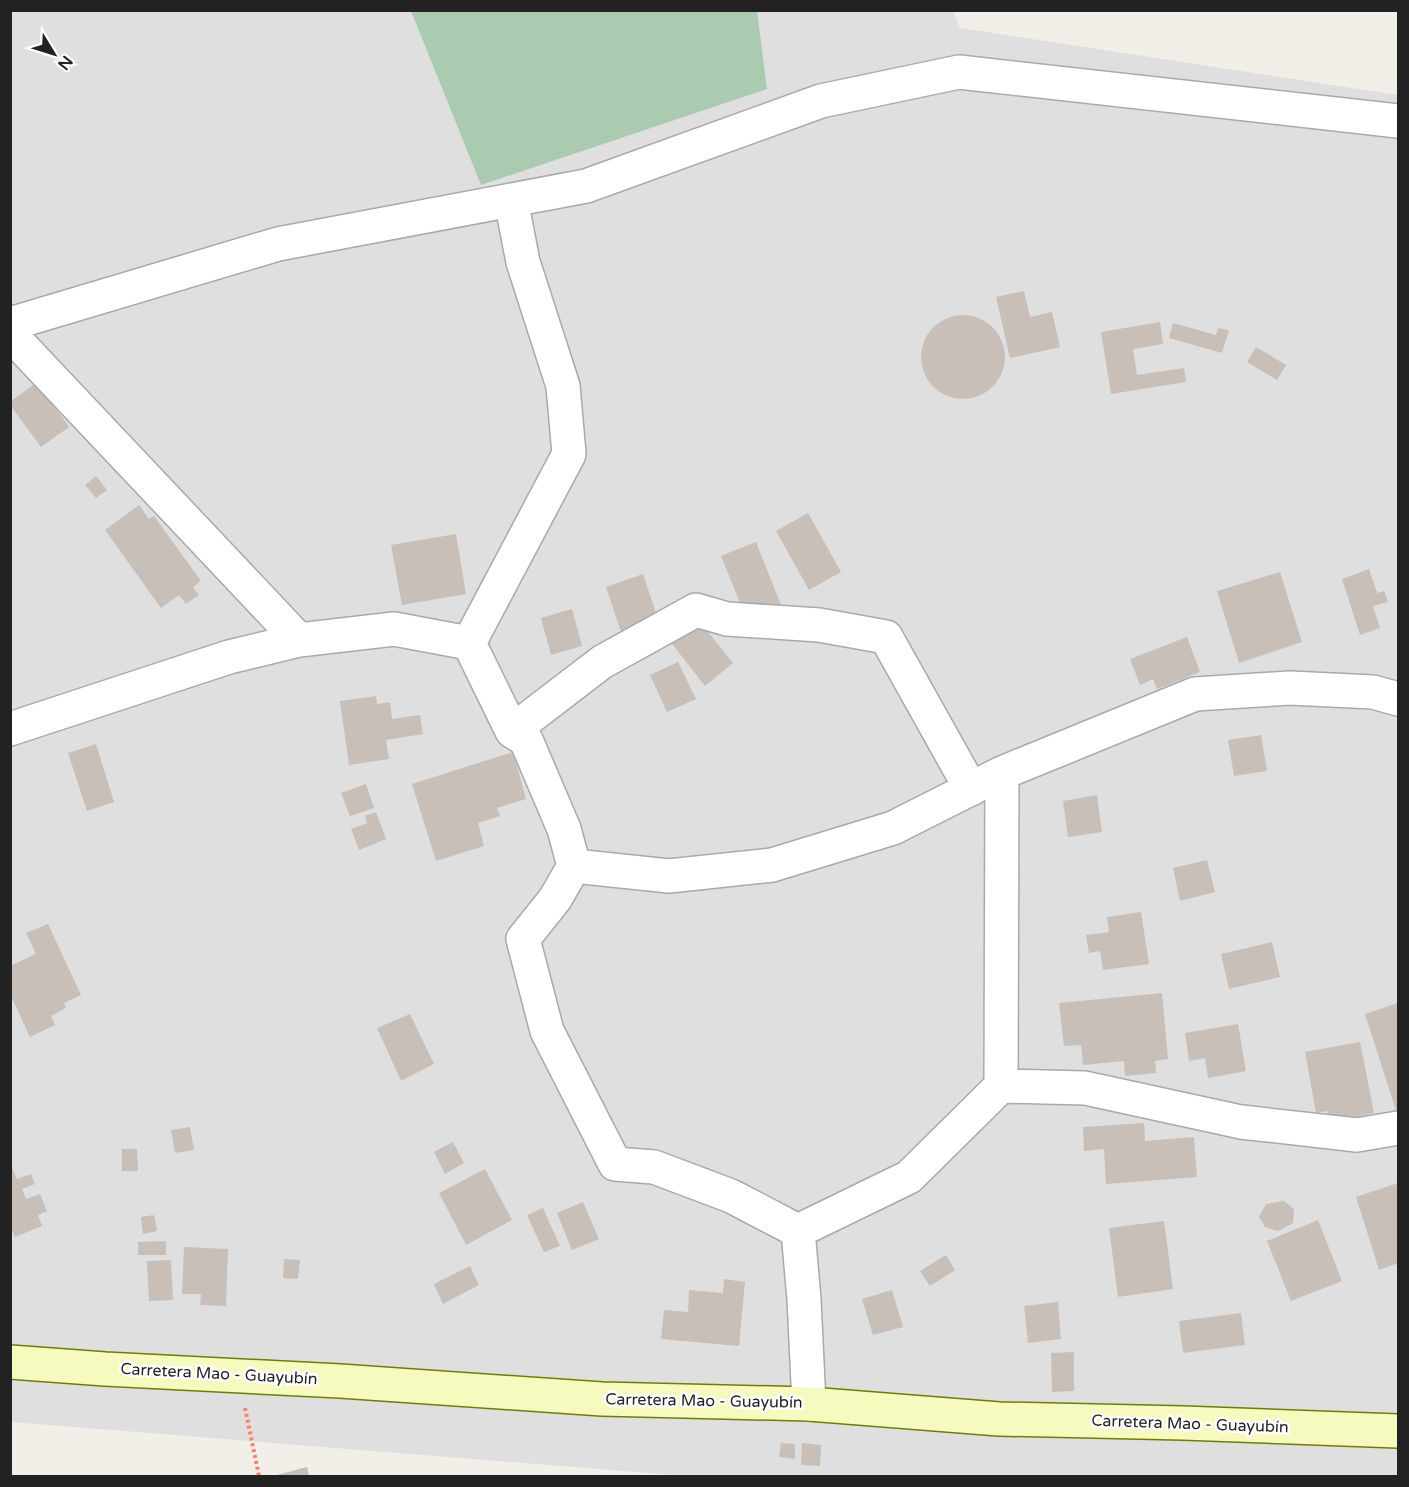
<svg xmlns="http://www.w3.org/2000/svg" width="1409" height="1487" font-family="'Varela Round',sans-serif">
<rect width="100%" height="100%" fill="#f2efe9"/>
<path fill="#e0dfdf" d="M10 11H953L960 28 1398 95V1476H686L11 1422Z"/>
<path fill="#aacbaf" d="M411 11H757L767 89 481 185Z"/>
<path fill="#c7bfb8" d="M1024 291 1030 317 1052 312 1060 347 1010 358 996 297Z
M921 357a42 42 0 1 1 84 0a42 42 0 1 1-84 0Z
M1160 322 1163 344 1133 349 1137 375 1184 368 1186 382 1111 394 1101 332Z
M1173 323 1216 335 1218 328 1229 330 1222 353 1169 338Z
M1256 347 1286 365 1277 380 1247 362Z
M37 382 69 427 41 447 10 405V402Z
M96 476 107 490 96 498 85 485Z
M139 505 149 519 154 516 201 581 193 587 199 595 186 604 179 595 161 608 105 530Z
M808 513 841 572 809 590 776 531Z
M456 534 466 594 402 605 391 545Z
M756 542 781 605 763 613 759 603 743 610 721 556Z
M1369 569 1377 593 1384 591 1388 602 1373 606 1380 628 1360 635 1342 579Z
M1280 572 1302 642 1239 663 1217 591Z
M643 574 659 622 622 635 606 587Z
M572 609 582 646 551 655 541 618Z
M697 618 733 663 705 686 669 640Z
M1187 637 1200 672 1157 689 1153 679 1140 685 1130 659Z
M678 662 696 699 667 712 650 675Z
M376 696 377 704 390 702 392 719 420 715 423 734 386 740 389 759 349 765 340 701Z
M1261 735 1267 771 1234 776 1228 740Z
M96 744 114 802 87 811 68 753Z
M513 752 526 799 497 808 500 816 478 823 484 846 436 861 412 784Z
M366 784 374 808 350 816 341 793Z
M1097 795 1102 832 1068 837 1063 801Z
M376 812 386 839 359 850 351 829 367 823 365 816Z
M1207 860 1215 892 1180 901 1173 868Z
M1141 912 1149 964 1103 970 1100 951 1089 953 1086 935 1109 932 1107 917Z
M48 924 81 995 64 1003 66 1008 51 1016 55 1025 30 1037 10 994V966L36 954 26 933Z
M1272 942 1280 977 1229 989 1221 954Z
M1162 993 1168 1059 1155 1061 1156 1073 1125 1076 1124 1061 1083 1065 1081 1045 1064 1046 1059 1003Z
M1398 1003V1117L1365 1014Z
M410 1014 434 1064 401 1081 377 1028Z
M1238 1024 1246 1071 1208 1078 1205 1058 1189 1061 1185 1033Z
M1360 1042 1374 1113 1329 1122 1327 1111 1316 1113 1305 1052Z
M1144 1123 1145 1141 1194 1137 1197 1177 1106 1184 1104 1149 1084 1151 1083 1127Z
M190 1127 194 1150 175 1153 171 1130Z
M453 1142 464 1163 445 1174 434 1152Z
M122 1149H137L138 1171H122Z
M10 1163 17 1179 31 1174 35 1184 22 1189 26 1199 40 1194 47 1211 38 1215 42 1226 15 1237 10 1226Z
M485 1169 512 1220 466 1245 439 1193Z
M1398 1183V1263L1379 1270 1356 1197Z
M1284 1201 1294 1209 1293 1223 1278 1231 1265 1227 1259 1217 1266 1204Z
M583 1202 599 1239 572 1250 557 1213Z
M543 1208 560 1246 544 1252 527 1215Z
M154 1215 157 1231 143 1234 141 1217Z
M1318 1220 1342 1281 1291 1301 1267 1241Z
M1164 1221 1173 1289 1118 1297 1109 1228Z
M166 1241V1255H138V1242Z
M184 1247 228 1249 226 1306 200 1305 201 1294H182Z
M946 1255 955 1270 930 1286 920 1271Z
M284 1259 300 1260 298 1279 283 1278Z
M171 1260 173 1300 149 1301 147 1261Z
M470 1266 479 1285 443 1304 434 1284Z
M724 1279 745 1282 739 1346 661 1339 664 1310 688 1312 689 1290 723 1293Z
M892 1290 903 1327 873 1335 862 1299Z
M1058 1302 1061 1339 1028 1343 1024 1306Z
M1241 1313 1245 1345 1183 1353 1179 1321Z
M1074 1352V1391L1052 1392 1051 1353Z
M781 1443 795 1444V1459L779 1457Z
M802 1443 821 1445 820 1466 801 1465Z
M307 1467 309 1476H273Z"/>
<g fill="none" stroke-linecap="round" stroke-linejoin="round">
<g stroke="#a9a9a9" stroke-width="36">
<path id="street" d="M10 324 278 244 586 186 821 101 959 72 1398 121
M10 334 299 640
M469 643 569 454 563 386 523 262 511 200
M10 729 229 657 299 640 394 629 469 643 512 731 526 740 564 829 574 866 555 899 523 939 547 1031 615 1164 654 1167 731 1196 798 1231 804 1299 809 1404
M512 731 602 662 696 610 727 619 819 625 886 637 971 789
M574 866 669 876 772 865 893 828 1002 773 1195 694 1290 688 1373 692 1398 699
M1001 1086 1002 773
M798 1231 909 1177 1001 1086 1085 1088 1241 1122 1357 1135 1398 1128"/>
</g>
<g stroke="#707d05" stroke-width="36">
<path id="secondary" d="M10 1362 105 1369 340 1381 602 1399 809 1404 999 1419 1183 1423 1398 1431"/>
</g>
<path stroke="#fa8072" stroke-width="4" stroke-dasharray="3 3" stroke-linecap="butt" d="M245 1408 259 1476"/>
<use href="#street" stroke="#fff" stroke-width="33"/>
<use href="#secondary" stroke="#f7fabf" stroke-width="33"/>
</g>
<g text-anchor="middle" dominant-baseline="central" stroke-width="5" stroke-linejoin="round" paint-order="stroke">
<g font-size="16" fill="#222" stroke="#fff">
<text transform="translate(219 1374) rotate(3)">Carretera Mao - Guayubín</text>
<text transform="translate(704 1401) rotate(1)">Carretera Mao - Guayubín</text>
<text transform="translate(1190 1424) rotate(2)">Carretera Mao - Guayubín</text>
</g>
</g>
<rect width="1409" height="1487" fill="none" stroke="#222222" stroke-width="24"/>
<g transform="translate(54 54) rotate(128)" stroke="#ffffff" stroke-width="4.5" paint-order="stroke">
<path d="M0-4.5L10 22L0 15L-10 22Z" fill="#222222"/>
<text y="-9" font-size="16" font-weight="bold" text-anchor="middle" fill="#222222">N</text>
</g>
</svg>
